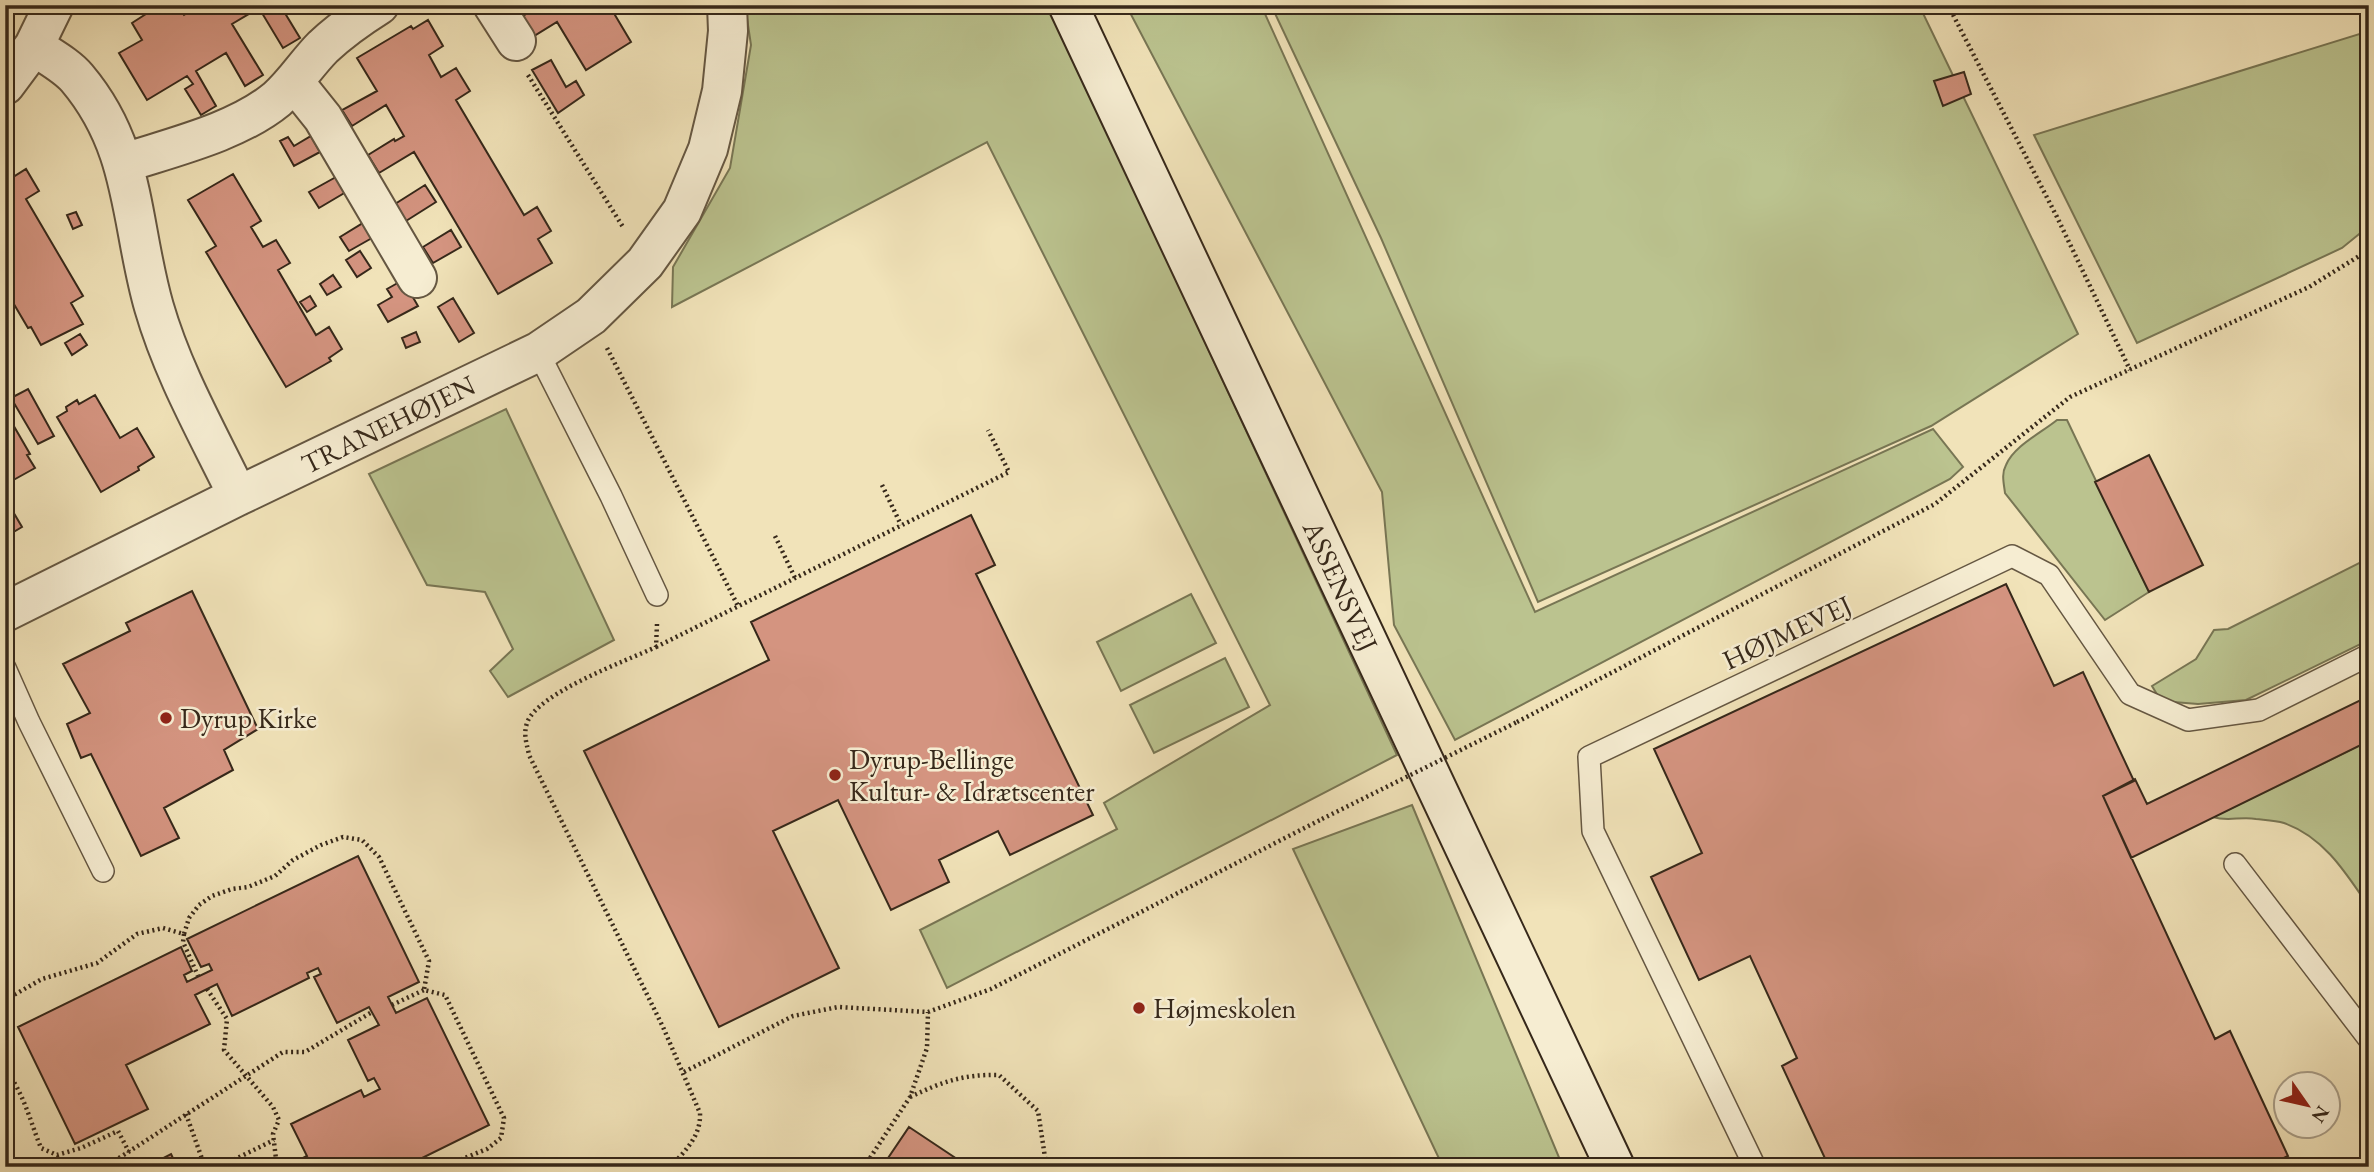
<svg xmlns="http://www.w3.org/2000/svg" width="2374" height="1172" font-family="'EB Garamond',serif">
<rect width="100%" height="100%" fill="#f1e3b9"/>
<filter id="stains"><feTurbulence type="fractalNoise" baseFrequency=".00286" numOctaves="4"/><feColorMatrix values="0 0 0 0 .2 0 0 0 0 .09 0 0 0 0 .02 0 0 0 .5 -.17"/></filter>
<radialGradient id="worn" r=".72"><stop offset=".6" stop-color="#630" stop-opacity="0"/><stop offset="1" stop-color="#630" stop-opacity=".3"/></radialGradient>
<path fill="#bbc38f" stroke="#787654" stroke-width="2" d="M745 5H1048L1397 755 947 988 920 930 1117 829 1104 803 1270 705 987 142 672 307 673 267 730 168 751 45Z
M1126 5H1261L1535 612 1933 429 1963 467 1950 479 1455 740 1394 625 1382 492Z
M1271 5H1919L2078 334 1931 426 1538 602 1381 238Z
M2369 31V226L2342 248 2137 343 2034 135Z
M506 409 614 640 508 697 490 671 513 649 485 592 427 585 369 474Z
M2057 420H2067L2149 592 2105 620 2005 493C2004 484 2001 474 2006 465 2014 446 2041 433 2057 420Z
M2369 558V640L2246 700 2198 704 2161 701 2152 686 2196 659 2214 630 2228 629Z
M1191 594 1216 643 1121 691 1097 642Z
M1225 658 1249 707 1154 753 1130 705Z
M2369 741V907C2346 873 2324 837 2284 823 2275 820 2265 820 2256 819 2241 816 2228 822 2213 817Z
M1412 805 1563 1167H1443L1293 849Z"/>
<path fill="#d49480" stroke="#36281a" stroke-width="2" d="M160 5H178L184 15 189 12 185 5H280L300 38 283 48 259 8 232 24 263 75 245 86 226 53 196 71 216 106 201 115 185 89 193 84 187 76 147 100 119 53 142 40 132 23Z
M540 5H550L554 12 565 5H609L631 42 586 70 557 22 534 36 523 16Z
M428 20 443 46 429 55 441 77 456 68 470 91 456 100 524 215 537 207 551 231 538 239 552 263 498 294 414 152 379 173 368 155 394 139 395 141 404 136 386 105 352 126 342 110 377 91 357 58 411 26 413 29Z
M551 60 566 87 576 81 584 95 558 113 532 70Z
M1964 72 1971 94 1943 106 1934 81Z
M311 136 320 152 294 166 280 141 288 137 294 146Z
M5 164 13 177 26 169 39 191 26 199 83 296 71 303 83 324 41 345 31 327 28 328 5 289Z
M233 174 261 221 251 227 263 247 276 240 290 263 278 270 316 335 329 327 342 349 329 358 331 361 286 387 206 252 216 246 188 200Z
M336 177 346 192 319 208 309 192Z
M425 185 436 202 406 221 395 204Z
M76 212 82 225 73 229 67 215Z
M363 223 372 238 349 251 340 237Z
M451 230 461 247 433 263 423 247Z
M360 251 371 268 357 277 346 260Z
M333 275 341 287 327 295 320 284Z
M403 280 418 306 388 322 378 305 392 297 387 289Z
M310 296 316 306 307 312 300 302Z
M453 298 474 333 459 342 438 307Z
M416 332 420 342 406 348 402 338Z
M80 334 87 345 72 355 65 343Z
M28 389 54 436 38 444 11 398Z
M95 395 120 438 137 428 154 457 138 467 139 470 101 492 57 417 67 411 66 407 77 400 79 404Z
M8 416 30 454 27 455 35 468 8 483 5 478V418Z
M2149 455 2203 565 2149 592 2095 482Z
M5 498 22 527 5 537Z
M971 515 995 565 976 574 1093 815 1010 855 998 831 939 860 949 882 891 910 838 800 773 831 839 968 719 1027 584 751 769 660 751 622Z
M2006 584 2054 686 2083 672 2134 781 2103 796 2215 1039 2230 1031 2288 1156 2271 1164 2272 1167H1829L1782 1066 1797 1058 1750 956 1699 980 1651 877 1702 853 1654 749Z
M192 591 258 729 224 750 233 770 164 808 179 838 141 856 91 754 81 758 67 724 90 713 63 664 130 631 126 623Z
M2369 696V741L2131 858 2103 796 2135 779 2147 804Z
M358 856 419 982 388 997 396 1013 427 998 489 1125 404 1167H285L307 1156 291 1124 361 1090 364 1097 380 1089 374 1078 368 1081 348 1040 379 1025 369 1007 337 1023 314 977 321 974 318 968 307 973 309 978 232 1016 217 984 195 995 210 1024 126 1065 148 1109 75 1144 18 1027 181 947 192 971 184 975 187 982 212 970 209 964 201 967 187 939Z
M909 1127 969 1167H882Z
M171 1154 177 1167H146Z"/>
<g fill="none" stroke-linecap="round" stroke-linejoin="round">
<g stroke="#655742" stroke-width="24">
<path id="lane" d="M538 352 611 496 657 595
M5 668 29 722 103 871
M2235 864 2369 1039
M1755 1167 1593 831 1589 757 2012 556 2049 575 2130 694 2188 720 2259 710 2369 655"/>
</g>
<g stroke="#655742" stroke-width="42">
<path id="street" d="M493 5 516 41
M34 46C48 56 66 65 77 78 137 149 130 224 154 307 173 373 208 434 238 496
M295 83 323 118 417 278
M5 85 34 46 54 5
M124 163C173 147 237 132 277 99 295 83 307 63 323 47 340 31 360 17 379 5
M5 612 238 496 538 352 591 316 645 263 682 211 708 149 722 91 728 31 727 5"/>
</g>
<g stroke="#36281a" stroke-width="42">
<path id="secondary" d="M1068 5 1615 1167"/>
</g>
<path stroke="#36281a" stroke-width="4.5" stroke-dasharray="2 3.5" stroke-linecap="butt" d="M1948 5 2057 217 2130 370
M528 75 623 227
M607 348 738 606
M882 485 901 525
M775 536 795 578
M657 624 656 647C626 661 537 693 527 723 523 735 527 744 529 755L663 1027 700 1113C701 1137 685 1150 671 1167
M656 647 1009 472 988 430
M1517 722 1935 504 2070 397 2309 287 2369 250
M184 934 183 942 198 976
M207 989 227 1019 224 1050 273 1107 279 1120 273 1134 277 1167
M5 1000 42 979 97 963 137 934 163 928 184 934 189 918 199 905 212 896 232 889 248 887 275 876 293 860 321 845 343 837 362 840 379 857 429 961 424 990 445 995 504 1118 501 1138 487 1149 442 1167
M392 1005 424 990
M5 1069C24 1093 30 1121 41 1148L57 1155 81 1148 118 1131 129 1152
M684 1072 793 1016 838 1007 928 1012 991 989 1322 819
M910 1097C942 1082 963 1074 999 1075L1038 1111 1046 1164 1050 1167
M186 1114 205 1167
M105 1167 283 1052H305L372 1012
M219 1167 274 1140
M864 1167 910 1097 927 1048 928 1012"/>
<use href="#lane" stroke="#f6edd2" stroke-width="21"/>
<use href="#street" stroke="#f6edd2" stroke-width="38"/>
<use href="#secondary" stroke="#f6edd2" stroke-width="38"/>
<path stroke="#36281a" stroke-width="4.5" stroke-dasharray="2 3.5" stroke-linecap="butt" d="M1322 819 1517 722"/>
</g>
<g fill="#8f2418" stroke="#f6edd2" stroke-width="2.5">
<circle cx="166" cy="718" r="7"/>
<circle cx="835" cy="775" r="7"/>
<circle cx="1139" cy="1008" r="7"/>
</g>
<g text-anchor="middle" dominant-baseline="central" stroke-width="5" stroke-linejoin="round" paint-order="stroke">
<g font-size="28" fill="#36281a" stroke="#f6edd2">
<text transform="translate(388 424) rotate(-26)">TRANEHØJEN</text>
<text transform="translate(1341 586) rotate(65)">ASSENSVEJ</text>
<text transform="translate(1787 632) rotate(-25)">HØJMEVEJ</text>
</g>
<g font-size="28" fill="#36281a" stroke="#f6edd2" text-anchor="start">
<text x="180" y="718">Dyrup Kirke</text>
<text x="849" y="759">Dyrup-Bellinge<tspan x="849" dy="32">Kultur- &amp; Idrætscenter</tspan></text>
<text x="1153" y="1008">Højmeskolen</text>
</g>
</g>
<rect width="2374" height="1172" fill="none" stroke="#f1e3b9" stroke-width="28"/>
<rect x="7" y="7" width="2360" height="1158" fill="none" stroke="#36281a" stroke-width="3.5"/>
<rect x="14" y="14" width="2346" height="1144" fill="none" stroke="#36281a" stroke-width="2"/>
<g transform="translate(2307 1105) rotate(124)"><circle r="33" fill="#f6edd2" stroke="#a99e88" stroke-width="2"/>
<path d="M0-5L12 26L0 18L-12 26Z" fill="#8f2418"/>
<text y="-10" font-size="19" font-weight="bold" text-anchor="middle" fill="#36281a">N</text>
</g>
<rect width="100%" height="100%" filter="url(#stains)"/>
<rect width="100%" height="100%" fill="url(#worn)"/>
</svg>
